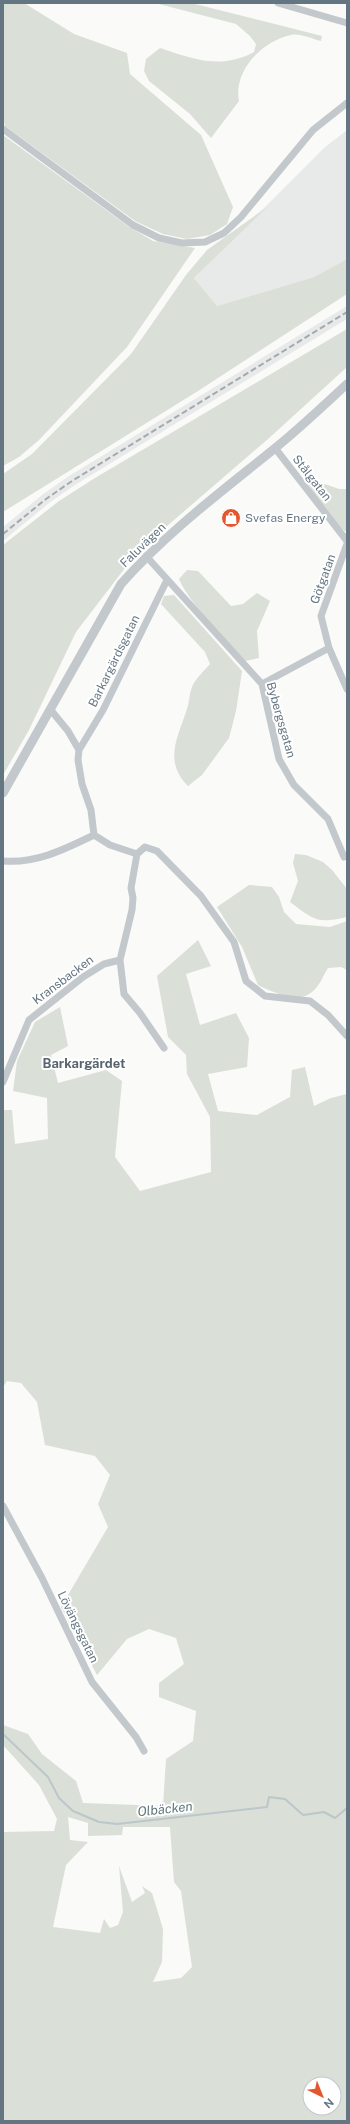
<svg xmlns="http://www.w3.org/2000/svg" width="350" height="2124" font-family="'Public Sans',sans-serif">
<rect width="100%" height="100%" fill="#fafaf8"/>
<path fill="#e8e9e9" d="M347 130V259L314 277 217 306 194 278 324 148Z
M347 306V319L75 485 49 503 3 541V527L42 495 69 476Z"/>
<path fill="#dadfd7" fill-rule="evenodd" d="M3 3H24L74 34 127 53 130 74 201 135 233 207 227 224 210 235 187 239 163 234 135 221 5 126 3 118Z
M155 3H191L322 36 321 41C312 39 299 33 291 35 262 41 233 71 239 101L211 138 190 114 149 81 144 71 146 59 160 48C193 59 221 70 254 52L256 44 250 36 236 24Z
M3 135 128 226 153 241 195 248 127 347 39 440 19 457 3 466Z
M267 207 194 278 217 306 314 277 347 259V294L198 391 3 512V474L32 454 131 354 186 275 207 250Z
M347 329V367L268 439 138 551 76 632 29 730 3 775V545L59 501 95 478Z
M305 477 339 489H347V532C335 528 310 490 305 477Z
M187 570 198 571 231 606 243 604 257 593 270 601 257 631 259 658 245 661C227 641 189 603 179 579Z
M174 595 242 671 236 711 229 738 202 775 188 786C163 761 178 737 187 709 190 700 189 691 194 683 198 676 205 670 210 664L205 652 161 604 164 596Z
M295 854 306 855 323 862 332 870 347 889V917C317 924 314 920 290 902L298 881 293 863Z
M249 885 272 887 279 897 284 912 296 924 330 927 347 921V970L341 967 328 968C323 976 319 987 312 992 299 1004 272 992 258 985L242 947 217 907Z
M198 940 211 966 186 974 200 1025 236 1013 249 1038 247 1067 208 1074 218 1111 257 1115 290 1097 292 1070 305 1067 314 1106 331 1098 347 1094V2121H3V1832L54 1831 57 1819 39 1785 3 1745V1725L28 1734 42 1754 76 1781 83 1803 163 1806 166 1759 193 1741 196 1711 159 1697V1683L184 1664 176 1638 149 1629 127 1639 97 1675 61 1607 108 1527 98 1504 110 1475 95 1456 45 1445 37 1402 21 1383 7 1381 3 1387V1110H12L15 1144 48 1139 47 1098 13 1091 17 1061 35 1022 60 1007 68 1046 51 1055 58 1083 106 1070 122 1081 115 1157 140 1191 211 1172 210 1117 187 1074 186 1055 168 1037 157 976ZM68 1817 88 1823V1836L122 1835 123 1827H170L174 1882 181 1891 192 1967 181 1978 153 1982 162 1962 163 1929 152 1893 142 1886 145 1893 132 1902 119 1866 123 1912 118 1925 110 1928 104 1919 100 1933 53 1927 66 1865 88 1842 70 1840ZM310 2084H334V2108H310Z"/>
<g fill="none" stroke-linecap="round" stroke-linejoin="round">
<path stroke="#bbc7cb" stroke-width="2" d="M3 1734 48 1777 59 1798 73 1811 99 1822 117 1824 267 1807 269 1797 285 1799 303 1815 324 1812 335 1818 347 1808"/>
<path stroke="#c3c8cc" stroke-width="7" d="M278 3 347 23
M3 129 133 225 159 238 182 243 205 242 224 233 241 217 313 130 347 103
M275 448 347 541
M347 544 321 616 329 648 347 689
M146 556 262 684 279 759 294 785 328 819 344 857
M262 684 329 648
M50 709 68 731 79 750 78 760 82 784 91 810 94 835
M79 750 103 710 167 580
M3 861C36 864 65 849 94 835L110 845 137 854 145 847 157 851 201 896 234 942 246 981 265 996 310 1001 328 1015 347 1036
M120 960 124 994 140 1013 164 1048
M3 1082 29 1020 83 977 104 964 120 960 132 910 133 898 131 888 137 854
M3 1506 42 1578 92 1682 136 1737 144 1751"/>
<path stroke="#c3c8cc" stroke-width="9" d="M3 793 121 584C166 533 221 492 274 449 299 429 323 406 347 384"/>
<path stroke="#a2aab0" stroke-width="2" stroke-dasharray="6 3" stroke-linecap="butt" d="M3 534 46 499 72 481 347 312"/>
</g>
<defs>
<g id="shop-disc" transform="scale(1)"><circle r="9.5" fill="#e4572e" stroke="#fff"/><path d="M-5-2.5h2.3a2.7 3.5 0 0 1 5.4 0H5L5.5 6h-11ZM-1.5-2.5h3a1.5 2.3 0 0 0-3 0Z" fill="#fff"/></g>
</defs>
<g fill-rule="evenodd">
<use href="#shop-disc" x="231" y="518"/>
</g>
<g text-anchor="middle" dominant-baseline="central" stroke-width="4" stroke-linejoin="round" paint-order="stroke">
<g font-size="12" fill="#657683" stroke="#fff">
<text transform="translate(312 478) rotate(52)">Stålgatan</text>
<text transform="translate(143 545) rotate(-44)">Faluvägen</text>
<text transform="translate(323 579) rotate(-70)">Götgatan</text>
<text transform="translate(114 661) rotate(-64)">Barkargärdsgatan</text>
<text transform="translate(281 720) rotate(74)">Bybergsgatan</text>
<text transform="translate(63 980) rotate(-37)">Kransbacken</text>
<text transform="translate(78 1627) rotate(64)">Lövängsgatan</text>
</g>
<g font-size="12" fill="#657683" stroke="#fff" text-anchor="start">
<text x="245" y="518">Svefas Energy</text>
</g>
<g font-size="13" font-weight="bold" fill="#57646e" stroke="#fff">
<text x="84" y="1063">Barkargärdet</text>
</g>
<g font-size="13" font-style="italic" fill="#60757c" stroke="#fff">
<text transform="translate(165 1809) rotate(-6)">Olbäcken</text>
</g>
</g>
<rect width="350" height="2124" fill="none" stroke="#657683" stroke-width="8"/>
<g transform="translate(322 2096) rotate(137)"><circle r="19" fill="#ffffff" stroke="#c1c8cd"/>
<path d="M0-3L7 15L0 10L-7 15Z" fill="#e4572e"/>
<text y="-6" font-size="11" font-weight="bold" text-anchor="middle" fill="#657683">N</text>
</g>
</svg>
